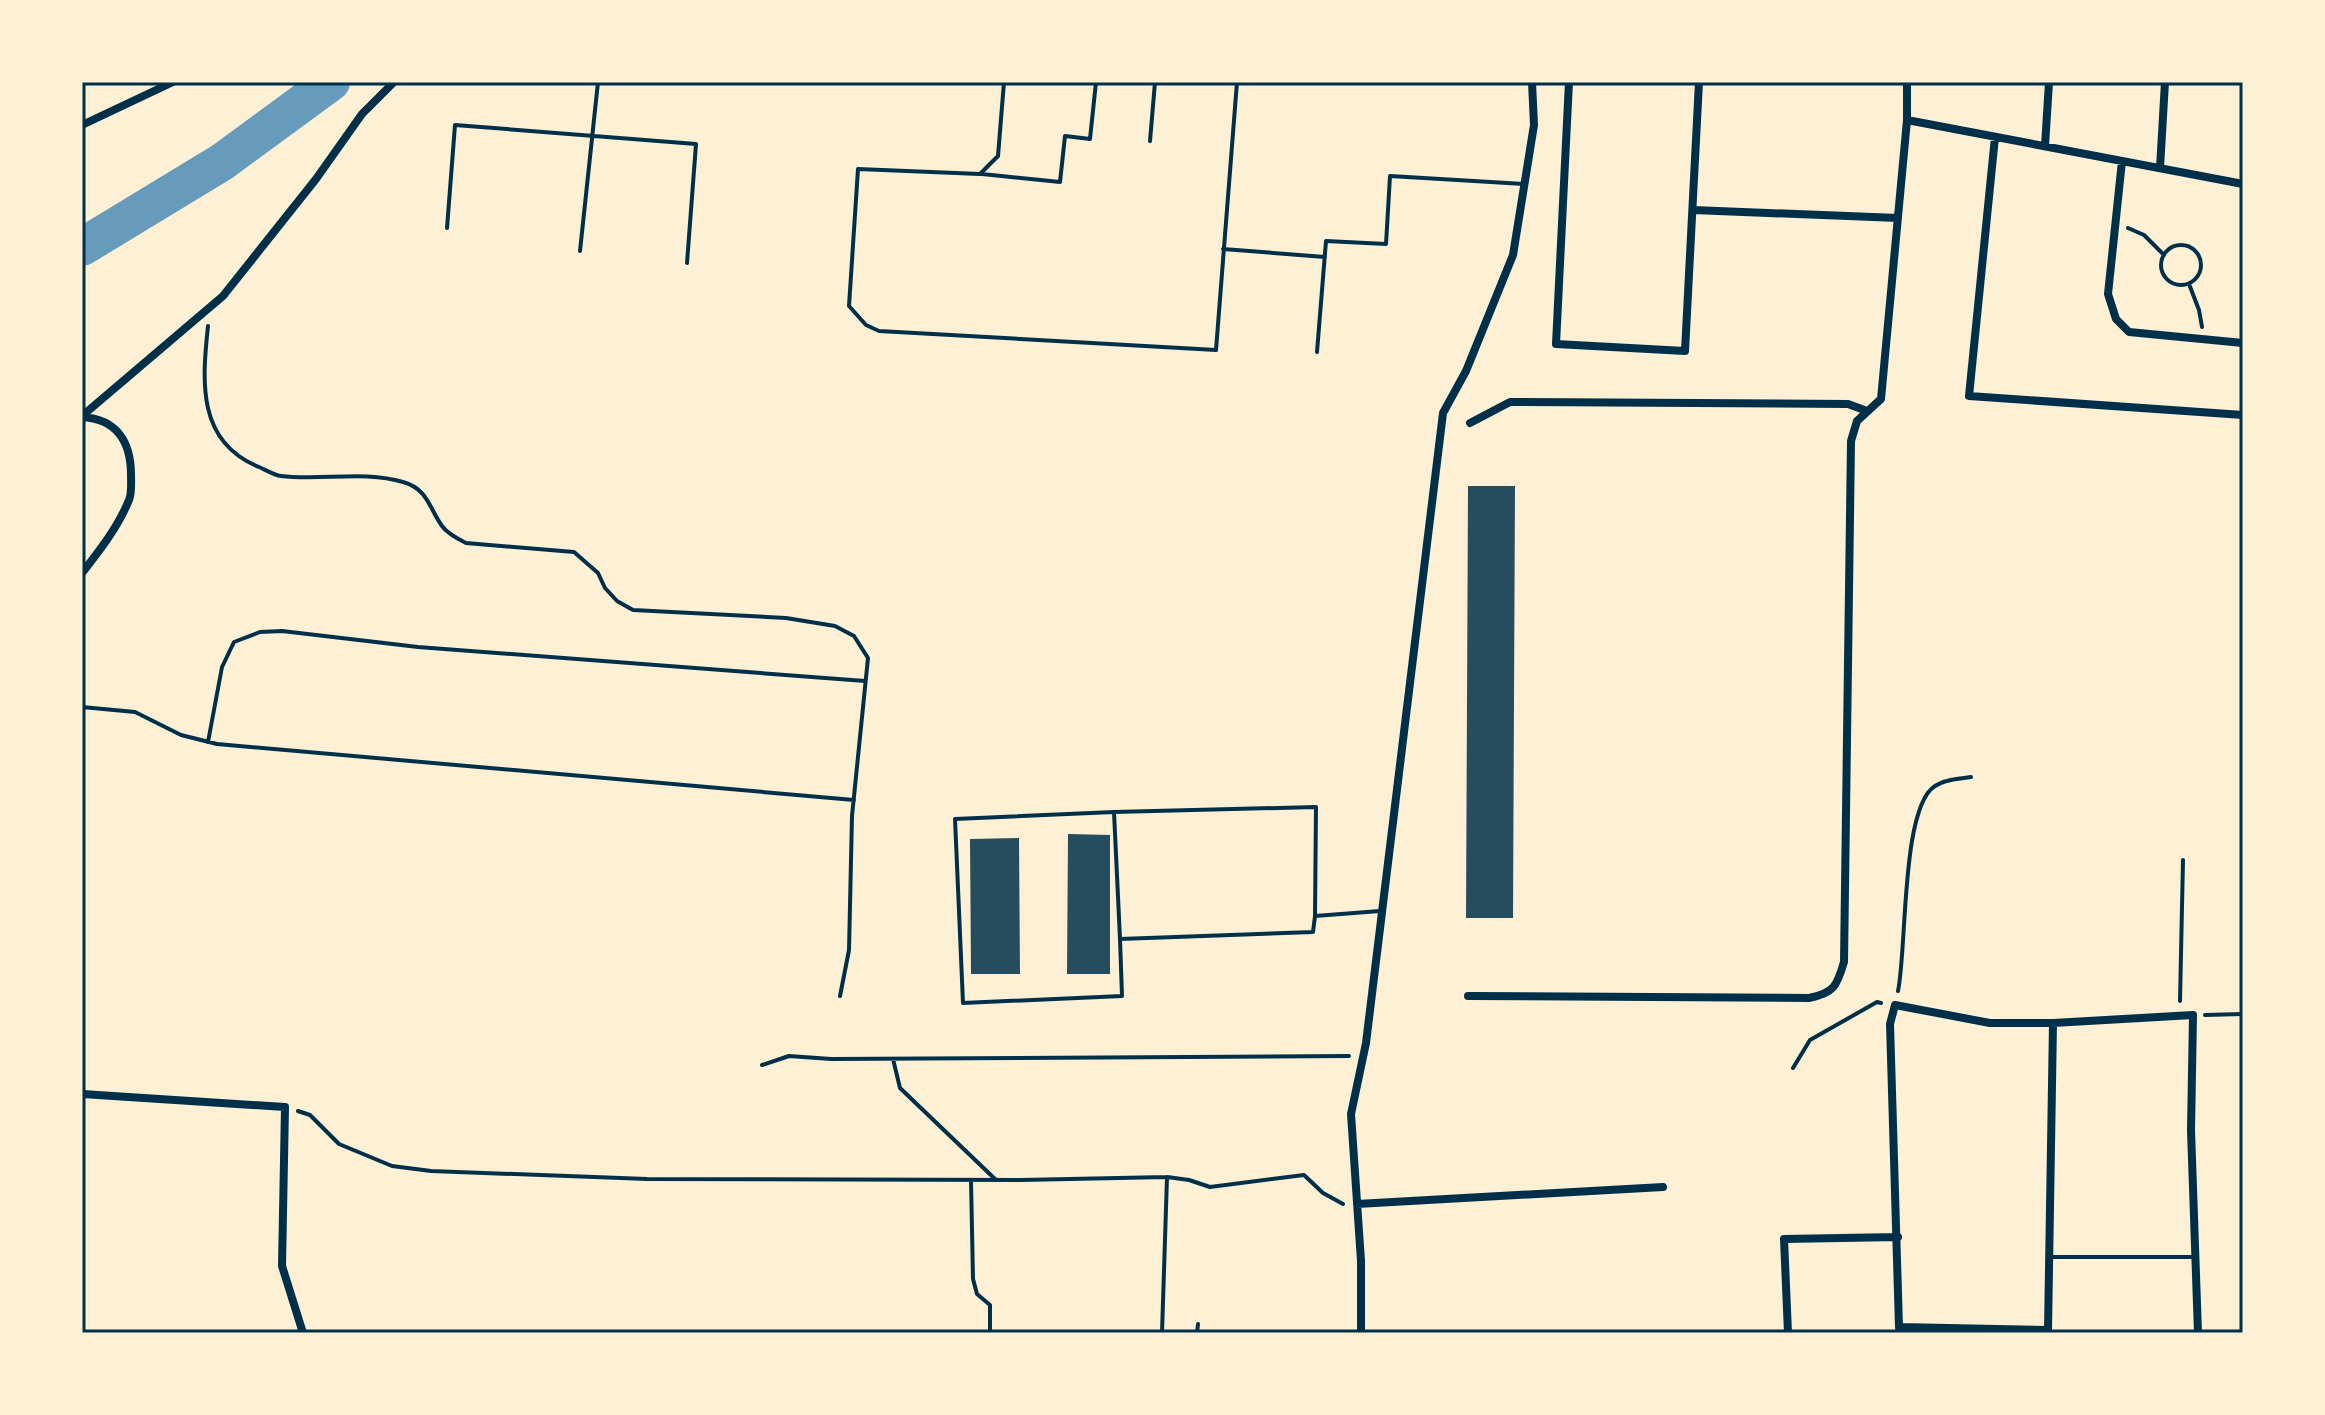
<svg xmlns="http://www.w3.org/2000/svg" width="2325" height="1415" font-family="'Asap Condensed',sans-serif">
<rect width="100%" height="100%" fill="#fdf0d5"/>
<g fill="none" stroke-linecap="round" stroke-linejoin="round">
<path stroke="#669bbc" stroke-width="38" d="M82 247 222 162 331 82"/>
</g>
<path fill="#264d5e" d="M1468 486H1515L1513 918H1466Z
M1068 834 1110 835V974H1067Z
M1019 838 1020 974H971L970 839Z"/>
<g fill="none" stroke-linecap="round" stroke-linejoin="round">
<path stroke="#003049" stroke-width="4" d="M2128 228 2144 235 2164 255
M2161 265a20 20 0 1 1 40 0a20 20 0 1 1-40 0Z
M2189 284 2199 310 2202 327
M208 326C202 382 197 442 259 467 266 470 274 475 281 476 321 481 364 470 403 482 428 489 429 508 442 526 447 533 458 539 466 543L574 552 598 573 605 588 617 601 633 610 786 618 835 626 854 636 868 658 852 816 849 950 840 996
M82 707 135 712 181 735 217 744 854 800
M208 742 222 667 234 642 260 632 282 631 418 647 865 681
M1898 991C1907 949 1901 807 1935 786 1945 779 1960 779 1971 777
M2180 1001 2183 860
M2205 1015 2243 1014
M893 1059 900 1088 995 1179
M762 1065 789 1056 831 1059 1349 1056
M1793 1068 1810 1040 1877 1002 1881 1003
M298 1111 310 1115 339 1144 392 1166 431 1171 647 1179 1021 1180 1167 1177 1189 1180 1210 1187 1304 1175 1323 1193 1343 1204
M971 1180 973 1279 977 1294 990 1305V1333
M1162 1333 1167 1177
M1197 1333 1198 1324"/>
<path stroke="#003049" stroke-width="4" d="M1004 82 998 156 980 174 858 169 849 306 866 325 879 331 1216 350 1237 82
M1150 141 1155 82
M982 174 1060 182 1065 136 1090 139 1096 82
M447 228 455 125 696 144 687 263
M1223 249 1325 257
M580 251 598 82
M1317 352 1326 241 1386 244 1390 176 1524 184
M1114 812 955 819 963 1003 1122 996 1120 939
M1315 916 1316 807 1114 812 1120 939 1313 932 1315 916 1380 911
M2051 1257H2195"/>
<path stroke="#003049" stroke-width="8" d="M1569 82 1556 344 1685 351 1699 82
M1907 82V120L2243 184
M82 125 173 82
M1995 137 1969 396 2243 415
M2045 146 2049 82
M2122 161 2108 294 2116 319 2129 332 2243 343
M2160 168 2165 82
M1693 210 1898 218
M82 416 223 296 316 179 362 114 394 82
M82 417C117 419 131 442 131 475 131 483 132 493 129 500 118 527 100 550 82 573
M1470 423 1510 402 1848 404 1867 411
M1468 996 1809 998C1834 993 1837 986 1844 962L1851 441 1857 421 1881 399 1907 120
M82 1094 285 1107 282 1266 303 1333
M1357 1204 1663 1187
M1899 1327 1890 1024 1895 1005 1990 1023H2053L2193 1015 2191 1130 2198 1333
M2048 1330 2053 1023
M1361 1333V1261L1351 1114 1366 1043 1443 413 1466 371 1513 255 1534 125 1532 82
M1788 1333 1784 1239 1898 1237
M1900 1333 1899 1327 2048 1330V1333"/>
</g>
<rect width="2325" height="1415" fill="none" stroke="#fdf0d5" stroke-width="168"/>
<rect x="84" y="84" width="2157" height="1247" fill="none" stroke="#003049" stroke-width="3"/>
</svg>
